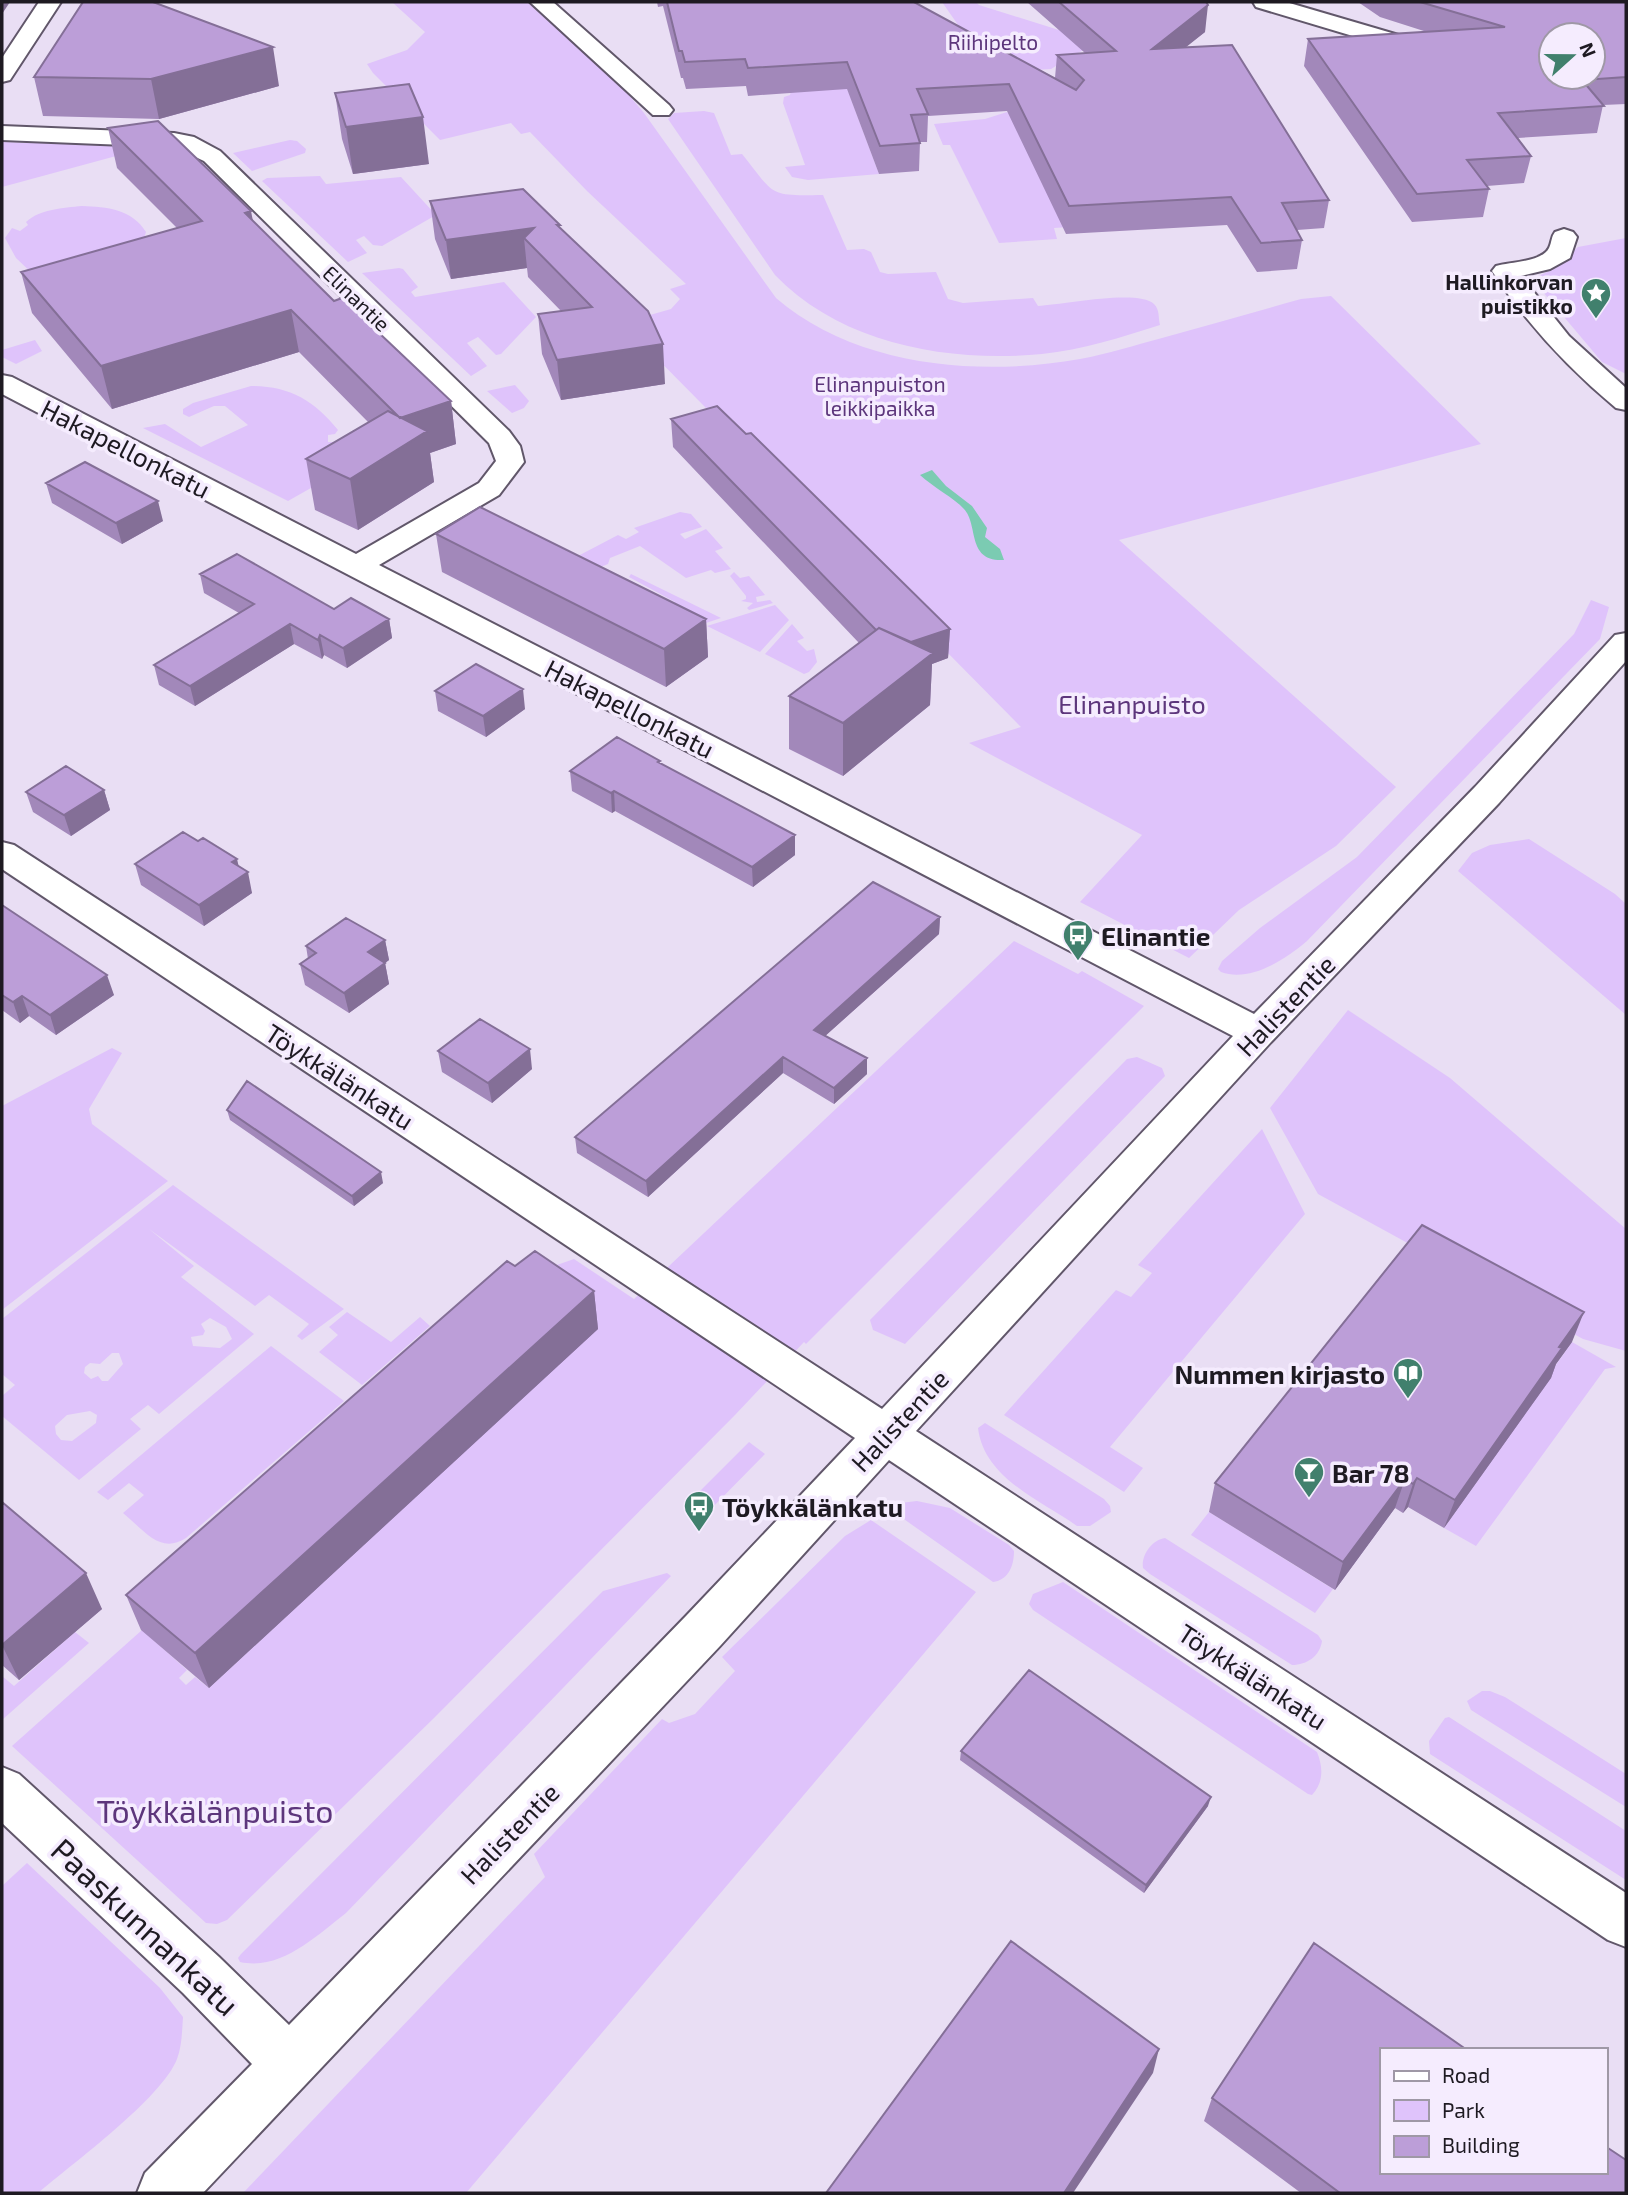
<svg xmlns="http://www.w3.org/2000/svg" width="1628" height="2195" font-family="'Exo 2',sans-serif">
<rect width="100%" height="100%" fill="#e9def4"/>
<path fill="#dfc3fb" fill-rule="evenodd" d="M392 2H527L616 80 644 113 776 298C856 367 980 377 1080 359 1108 354 1135 345 1162 338 1208 325 1255 312 1301 299L1331 296 1481 444 1119 540 1396 787 1336 846 1239 910 1189 958 1080 902 1142 835 969 743 1021 727 622 323 671 309 680 299 670 289 686 284 587 191 530 132 521 134 511 123 440 140 373 73 367 64 407 50 425 32Z
M942 2H976L979 5 1097 42 1051 69 901 78 963 32Z
M845 83 879 174 808 180 792 177 785 167 805 165 783 103 784 97 790 95 792 86Z
M704 111 714 113 731 155 742 154C776 196 767 196 823 195L847 250 864 249 871 252 880 272 888 274 936 272 948 299 963 303 1033 298 1038 306C1062 305 1138 289 1154 304 1160 310 1158 317 1160 325 1122 337 1082 350 1042 354 949 363 841 344 775 275L668 119 674 113Z
M1007 112 1098 225 1054 228 1057 239 999 243 950 145H943L934 124 985 119Z
M290 140 297 141 306 149 305 153 252 171 233 153Z
M2 142 153 146 2 187Z
M320 176 326 184 401 177 436 215 382 246 373 245 364 236 356 240 367 253 348 262 262 181 267 178Z
M82 206C107 207 132 209 146 232L141 248 128 241 125 249 35 276 16 258 5 238 12 228 20 231 28 225 26 222C40 209 63 208 82 206Z
M1626 238V374L1602 362 1532 279 1555 268 1578 247Z
M399 268 403 269 418 287 411 292 415 297 504 282 536 317 501 354 496 355 478 337 467 343 487 366 471 376 362 273Z
M35 340 42 351 16 364 2 357V350Z
M515 385 529 401 524 408 512 413 487 391Z
M251 386C289 386 314 400 338 430L335 434 328 435V442H340L318 484 288 501 143 428 165 424 201 447 248 425 225 406H214L189 417 183 414V409L193 403Z
M680 512 691 514 702 527 680 534 685 539 706 529 723 548 715 551 731 569 715 573 711 570 686 578 640 546 610 558 608 564 598 568 578 556 618 535 626 539 639 532 634 528Z
M734 572 740 578 749 576 765 595 756 597 757 602 770 600 773 603 749 610 747 608 753 603 741 601 746 599V596L730 576Z
M631 574 721 618 703 624 669 607 675 602 629 577Z
M1591 600 1609 607 1600 639 1307 941C1286 959 1250 983 1221 972L1218 969 1222 961 1260 928 1357 857 1574 634Z
M775 605 789 620 760 652 707 626Z
M792 624 804 638 797 641 807 651 814 649 817 662 809 672 804 674 765 654Z
M1529 839 1615 894 1626 904V1015L1458 871 1472 853 1490 845Z
M1014 941 1078 974 1082 971 1144 1006 806 1344 804 1342 735 1415 434 1718 227 1920 217 1924 206 1923 12 1746 142 1630 187 1670 179 1678 186 1685 195 1677 209 1688 529 1392 541 1370 549 1374 597 1329 554 1266 574 1259 634 1299Z
M1348 1010 1450 1078 1626 1229V1351L1583 1339 1318 1194 1270 1108Z
M112 1048 122 1053 89 1109 92 1124 168 1181 2 1310V1106Z
M1137 1057 1162 1068 1165 1076 905 1344 873 1330 870 1320 1127 1059Z
M1262 1129 1305 1214 1110 1447 1143 1468 1124 1492 1004 1415 1116 1290 1131 1297 1152 1273 1138 1265Z
M173 1185 344 1309 302 1340 297 1336 309 1324 269 1295 255 1306 149 1229 194 1266 181 1277 254 1334 159 1414 148 1405 130 1419 141 1429 79 1480 2 1416V1396L15 1385 2 1374V1319ZM210 1318 226 1327 232 1339 220 1348 193 1346 191 1337 203 1335 205 1331 201 1324ZM112 1353H119L123 1364 108 1381H102L98 1376 91 1379 84 1373 85 1367 90 1363 100 1364ZM90 1411 97 1415 96 1423 72 1441 61 1440 56 1434 55 1426 67 1415Z
M347 1312 391 1342 420 1317 430 1326 362 1385 319 1352 338 1335 329 1327Z
M1572 1342 1616 1367 1605 1369 1476 1546 1444 1528 1550 1378 1548 1376Z
M271 1346 344 1401 186 1538C160 1555 144 1530 123 1513L144 1495 129 1483 108 1500 97 1492Z
M985 1423 1104 1499 1110 1506 1111 1512 1090 1526H1077C1040 1500 984 1478 978 1428Z
M749 1442 765 1454 708 1512 691 1500Z
M917 1501 950 1508 1009 1545 1014 1551C1014 1565 1009 1580 993 1582L884 1505Z
M1209 1512 1333 1589 1315 1613 1191 1535Z
M871 1520 976 1592 466 2193H243L545 1877 534 1854 662 1719 669 1723 695 1714 735 1671 722 1657 845 1536Z
M1165 1538 1318 1635 1322 1641C1320 1656 1307 1665 1292 1665L1150 1574 1143 1568C1141 1555 1152 1540 1165 1538Z
M667 1573 671 1576 346 1913C316 1936 281 1971 240 1962L238 1958 241 1954 603 1591Z
M1063 1582 1317 1752C1323 1767 1324 1782 1312 1795L1308 1794 1033 1610 1029 1604 1033 1594Z
M75 1632 89 1643 2 1720V1676L14 1686Z
M1482 1691H1490L1505 1697 1626 1774V1807L1471 1710 1467 1701Z
M1449 1717 1626 1831V1880L1430 1754 1429 1741 1445 1718Z
M27 1863 160 1988 183 2017C182 2031 182 2046 177 2059 162 2098 72 2164 38 2193H2V1886Z"/>
<path fill="#7bcbb2" d="M932 470 946 486 972 506 987 528 985 537 1000 549 1004 560C966 562 979 525 964 509 954 498 933 487 920 475Z"/>
<g fill="none" stroke-linecap="round" stroke-linejoin="round">
<g stroke="#61576a" stroke-width="4">
<path id="minor" d="M39 2H61L10 80 2 82V58Z
M530 2H553L669 105 673 110 669 115H653Z
M1253 2H1286L1419 41 1422 46 1419 51H1403L1256 7Z
M2 126 174 133 194 137 220 151 509 431 520 446 524 462 499 495 379 565 1254 1014 1475 787 1615 635 1626 633V661L1499 803 1271 1042 916 1431 1626 1893V1947L1608 1940 889 1460 720 1646 203 2193H137L145 2173 252 2064 183 1993 2 1823V1767L19 1774 219 1957 289 2025 686 1616 855 1438 2 869V842L14 845 882 1409 1233 1036 2 394V375L12 377 356 554 479 483 496 461 489 443 204 161 174 147 2 140Z
M1564 229 1573 232 1577 237 1570 258 1550 269 1521 276 1569 336 1626 388V410L1616 408C1567 367 1527 324 1492 271L1496 266C1510 262 1542 262 1549 248 1552 242 1551 237 1555 232Z"/>
</g>
<use href="#minor" fill="#fff" fill-rule="evenodd"/>
</g>
<path fill="#a288ba" d="M83 2 279 86 159 119 43 116 34 77Z
M657 2H914L1055 78 1057 55 1085 53 1027 2H1206L1205 32 1185 47 1329 200 1324 228 1297 230 1302 240 1297 269 1257 272 1227 225 1066 234 1007 111 928 116 927 142H920L919 171 879 174 847 89 748 96 746 86 686 89 683 78H681L663 6 658 7Z
M1358 2H1626V104L1603 105 1597 133 1518 138 1531 156 1524 183 1487 186 1489 189 1483 217 1412 222 1304 66 1308 39 1427 32 1380 17Z
M335 93 429 164 353 174 342 139Z
M108 128 253 221 334 301 451 401 456 444 430 453 434 482 358 530 315 510 306 459 369 423 299 352 112 409 32 313 21 272 177 228 117 168Z
M430 201 560 228 665 384 561 400 542 354 538 314 561 311 528 277 527 268 451 279 435 239Z
M671 419 746 434 950 629 948 658 932 664 930 705 843 776 789 749V696L859 643 673 447Z
M46 483 163 521 122 544 52 503Z
M436 534 706 619 708 657 666 687 442 572Z
M200 574 334 609 389 619 392 638 347 668 324 655 322 659 294 644 195 706 159 685 154 665 239 613 204 593Z
M435 691 525 709 486 737 438 711Z
M660 761V764L795 835V855L753 887 615 811 612 813 572 791 570 771Z
M104 790 110 810 71 836 33 812 26 792Z
M135 864 239 866 252 893 204 926 141 885Z
M2 905 114 995 56 1035 29 1016 20 1023 2 1010Z
M940 917 939 934 825 1036 867 1074 834 1104 783 1073 648 1197 577 1153 575 1137Z
M385 940 389 960 385 963 389 984 349 1013 305 985 300 964 308 959 306 946Z
M438 1051 532 1069 492 1103 442 1072Z
M227 1110 383 1183 354 1206 230 1120Z
M515 1266 594 1291 598 1329 209 1688 141 1630 126 1595Z
M1572 1342 1556 1364 1551 1378 1444 1528 1408 1507 1403 1513 1395 1508 1335 1590 1209 1512 1215 1483Z
M2 1502 102 1609 19 1680 2 1665Z
M961 1751 1208 1806 1144 1893 960 1760Z
M1212 2098 1626 2193H1301L1204 2121Z"/>
<path fill="#846f97" d="M2 2H10L2 14Z
M1208 5 1205 32 1150 76 1152 49Z
M273 47 279 86 159 119 151 79Z
M423 117 429 164 353 174 346 127Z
M251 211 259 252 245 213Z
M534 228 524 238 527 268 451 279 446 240Z
M291 310 299 352 112 409 101 366Z
M663 344 665 384 561 400 557 360Z
M451 401 456 444 430 453 434 482 358 530 350 479 400 418Z
M158 501 163 521 122 544 116 523Z
M389 619 392 638 347 668 343 648Z
M706 619 708 657 666 687 664 649Z
M290 624 294 644 195 706 190 686Z
M950 629 948 658 932 664 930 705 843 776V723L893 648Z
M320 635 324 655 322 659 318 640Z
M523 689 525 709 486 737 483 716Z
M104 790 110 810 71 836 64 815Z
M614 791 615 811 612 813 611 793Z
M795 835V855L753 887 752 867Z
M237 859 241 876 248 872 252 893 204 926 199 905 232 862Z
M940 917 939 934 814 1046V1030Z
M385 940 389 960 385 963 389 984 349 1013 344 993 368 952Z
M107 975 114 995 56 1035 50 1015Z
M22 996 29 1016 20 1023 13 1002Z
M530 1049 532 1069 492 1103 488 1083Z
M783 1057V1073L648 1197 646 1181Z
M867 1058V1074L834 1104V1088Z
M381 1172 383 1183 354 1206 352 1196Z
M594 1291 598 1329 209 1688 195 1653Z
M1584 1312 1572 1342 1556 1364 1551 1378 1444 1528 1455 1500 1559 1347Z
M1417 1478 1408 1507 1403 1513 1413 1484Z
M1405 1479 1395 1508 1335 1590 1343 1562Z
M86 1573 102 1609 19 1680 2 1645Z
M1211 1797 1208 1806 1144 1893 1146 1885Z
M1159 2049 1153 2073 1073 2193H1064Z"/>
<path fill="#bc9ed8" stroke="#846f97" stroke-width="2" fill-rule="evenodd" d="M83 2H153L273 47 151 79 34 77Z
M667 2H914L1076 90 1084 80 1057 55 1116 51 1059 2H1206L1208 5 1152 49 1232 45 1329 200 1282 203 1302 240 1261 243 1231 197 1069 206 1009 84 917 89 928 114 911 115 920 143 880 146 847 62 748 68 745 59 685 62 682 51H679Z
M1420 2H1626V77L1582 80 1604 106 1498 113 1531 156 1467 160 1489 189 1417 194 1308 39 1505 27ZM1551 35H1593V77H1551Z
M409 84 423 117 346 127 335 93Z
M158 121 251 211 245 213 334 301 342 298 451 401 400 418 291 310 101 366 21 272 202 221 108 128Z
M523 189 560 225H557L648 311 663 344 557 360 538 314 592 307 524 238 534 228 446 240 430 201Z
M717 406 746 434 751 433 950 629 911 642 879 628 876 630 671 419Z
M388 411 427 431 350 479 306 459Z
M85 462 158 501 116 523 46 483Z
M480 507 706 619 664 649 436 534Z
M237 554 334 609 351 598 389 619 343 648 320 635 318 640 290 624 190 686 154 665 254 604 200 574Z
M879 628 933 653 843 723 789 696Z
M476 664 523 689 483 716 435 691Z
M617 737 660 761 658 762 795 835 752 867 614 791 611 793 570 771Z
M66 766 104 790 64 815 26 792Z
M183 832 198 841 203 838 237 859 232 862 248 872 199 905 135 864Z
M873 882 940 917 814 1030 867 1058 834 1088 783 1057 646 1181 575 1137Z
M2 905 107 975 50 1015 22 996 13 1002 2 995Z
M346 918 385 940 368 952 385 963 344 993 300 964 316 953 306 946Z
M480 1019 530 1049 488 1083 438 1051Z
M247 1081 381 1172 352 1196 227 1110Z
M1422 1225 1584 1312 1559 1347 1562 1348 1455 1500 1417 1478 1413 1484 1405 1479 1343 1562 1215 1483Z
M535 1251 594 1291 195 1653 126 1595 507 1261 515 1266Z
M2 1502 86 1573 2 1645Z
M1029 1670 1211 1797 1146 1885 961 1751Z
M1011 1941 1159 2049 1064 2193H826Z
M1314 1943 1467 2050H1381V2172H1605V2146L1626 2160V2193H1340L1212 2098Z"/>
<defs>
<g id="sight-pin" transform="scale(1.575)"><path d="M0 17L-7.5 6A9.5 9.5 0 1 1 7.5 6Z" fill="#41806d" stroke="#f5ecfe"/><path d="M0-6L1.8-2.2L6-1.7L2.9 1.2L3.7 5.4L0 3.3L-3.7 5.4L-2.9 1.2L-6-1.7L-1.8-2.2Z" fill="#fff"/></g>
<g id="bus-pin" transform="scale(1.575)"><path d="M0 17L-7.5 6A9.5 9.5 0 1 1 7.5 6Z" fill="#41806d" stroke="#f5ecfe"/><path d="M-5-6H5V4H4V6H2V4H-2V6H-4V4H-5ZM-3.5-4V0h7V-4ZM-3.5 1.2v1.5H-2V1.2ZM2 1.2v1.5H3.5V1.2Z" fill="#fff"/></g>
<g id="library-pin" transform="scale(1.575)"><path d="M0 17L-7.5 6A9.5 9.5 0 1 1 7.5 6Z" fill="#41806d" stroke="#f5ecfe"/><path d="M-6-4Q-3-5.5-.7-3.5V5Q-3 3-6 4ZM6-4Q3-5.5 .7-3.5V5Q3 3 6 4Z" fill="#fff"/></g>
<g id="bar-pin" transform="scale(1.575)"><path d="M0 17L-7.5 6A9.5 9.5 0 1 1 7.5 6Z" fill="#41806d" stroke="#f5ecfe"/><path d="M-6-5H6L.8 .8V4.5H3.5V6h-7V4.5H-.8V.8Z" fill="#fff"/></g>
</defs>
<g fill-rule="evenodd">
<use href="#sight-pin" x="1596" y="293"/>
<use href="#bus-pin" x="1078" y="935"/>
<use href="#library-pin" x="1408" y="1373"/>
<use href="#bar-pin" x="1309" y="1472"/>
<use href="#bus-pin" x="699" y="1506"/>
</g>
<g text-anchor="middle" dominant-baseline="central" stroke-width="7" stroke-linejoin="round" paint-order="stroke">
<g font-size="21" fill="#5d367c" stroke="#f5ecfe">
<text x="993" y="41">Riihipelto</text>
<text x="880" y="383">Elinanpuiston<tspan x="880" dy="24">leikkipaikka</tspan></text>
</g>
<g font-size="21" font-weight="bold" fill="#1e1a22" stroke="#f5ecfe" text-anchor="end">
<text x="1573" y="281">Hallinkorvan<tspan x="1573" dy="24">puistikko</tspan></text>
</g>
<g font-size="21" fill="#1e1a22" stroke="#f5ecfe">
<text transform="translate(357 298) rotate(44)">Elinantie</text>
</g>
<g font-size="26" fill="#1e1a22" stroke="#f5ecfe">
<text transform="translate(126 448) rotate(27)">Hakapellonkatu</text>
<text transform="translate(630 708) rotate(27)">Hakapellonkatu</text>
<text transform="translate(1285 1005) rotate(-46)">Halistentie</text>
<text transform="translate(340 1076) rotate(33)">Töykkälänkatu</text>
<text transform="translate(899 1420) rotate(-47)">Halistentie</text>
<text transform="translate(1253 1676) rotate(33)">Töykkälänkatu</text>
<text transform="translate(509 1833) rotate(-46)">Halistentie</text>
</g>
<g font-size="26" fill="#5d367c" stroke="#f5ecfe">
<text x="1132" y="703">Elinanpuisto</text>
</g>
<g font-size="26" font-weight="bold" fill="#1e1a22" stroke="#f5ecfe" text-anchor="start">
<text x="1101" y="935">Elinantie</text>
<text x="1385" y="1373" text-anchor="end">Nummen kirjasto</text>
<text x="1332" y="1472">Bar 78</text>
<text x="722" y="1506">Töykkälänkatu</text>
</g>
<g font-size="32" fill="#5d367c" stroke="#f5ecfe">
<text x="215" y="1810">Töykkälänpuisto</text>
</g>
<g font-size="32" fill="#1e1a22" stroke="#f5ecfe">
<text transform="translate(146 1926) rotate(43)">Paaskunnankatu</text>
</g>
</g>
<rect width="1628" height="2195" fill="none" stroke="#1e1a22" stroke-width="7"/>
<rect x="1380" y="2048" width="228" height="126" fill="#f5ecfe" stroke="#9f98a6" stroke-width="2"/>
<rect x="1394" y="2071" width="35" height="10" fill="#ffffff" stroke="#9f98a6" stroke-width="2"/>
<text x="1442" y="2083" font-size="21" fill="#1e1a22">Road</text>
<rect x="1394" y="2100" width="35" height="21" fill="#dfc3fb" stroke="#9f98a6" stroke-width="2"/>
<text x="1442" y="2118" font-size="21" fill="#1e1a22">Park</text>
<rect x="1394" y="2136" width="35" height="21" fill="#bc9ed8" stroke="#9f98a6" stroke-width="2"/>
<text x="1442" y="2153" font-size="21" fill="#1e1a22">Building</text>
<g transform="translate(1572 56) rotate(69)"><circle r="33" fill="#f5ecfe" stroke="#9f98a6" stroke-width="2"/>
<path d="M0-5L12 26L0 18L-12 26Z" fill="#41806d"/>
<text y="-10" font-size="19" font-weight="bold" text-anchor="middle" fill="#1e1a22">N</text>
</g>
</svg>
